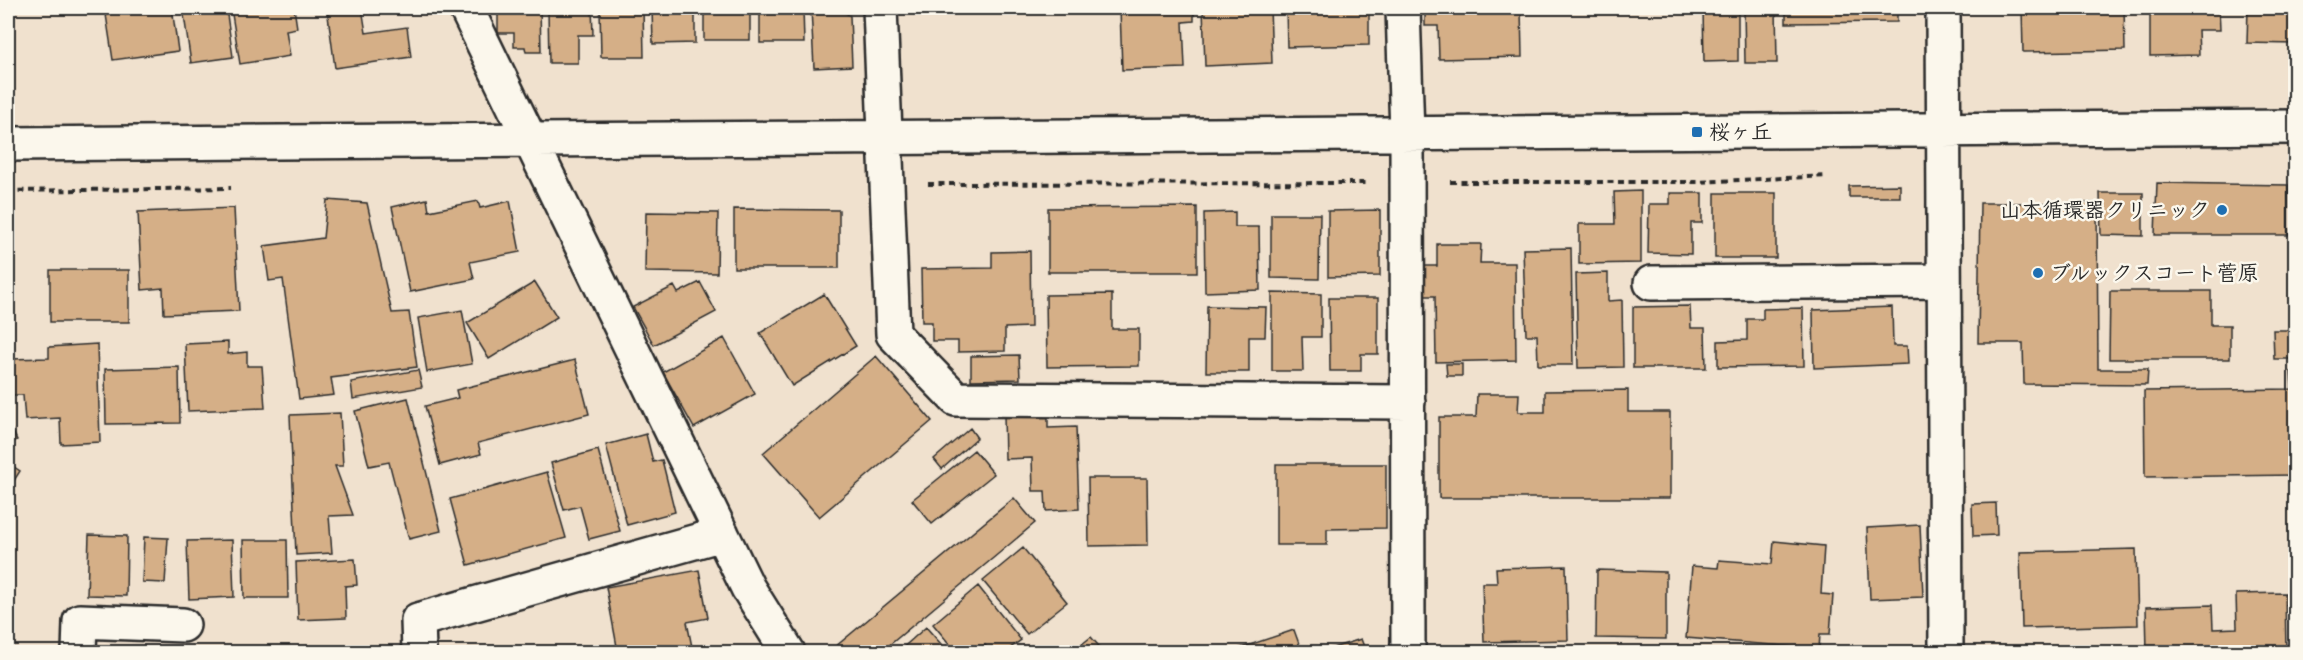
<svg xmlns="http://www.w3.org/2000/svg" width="2303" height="660" font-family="Pangolin,'Klee One',sans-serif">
<rect width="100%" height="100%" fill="#f0e1ce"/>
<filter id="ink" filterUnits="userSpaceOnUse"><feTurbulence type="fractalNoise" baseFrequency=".0167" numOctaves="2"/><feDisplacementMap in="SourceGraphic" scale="12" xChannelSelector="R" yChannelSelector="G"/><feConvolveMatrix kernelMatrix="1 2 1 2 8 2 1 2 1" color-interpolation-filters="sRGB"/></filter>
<g filter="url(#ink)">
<path fill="#d5af87" stroke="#2b2b2b" stroke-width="1.5" d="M105 8H172L178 51 113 60Z
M183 8H226L233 57 191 63Z
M231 8H294L297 28 286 30 290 56 240 64Z
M327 8H362L366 33 407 27 411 57 335 68Z
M498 8H540L541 52H526L525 47H514V33H498Z
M548 8H592L593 35H578V63H549Z
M600 8H643L644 57H601Z
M652 8H695V43L653 44Z
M704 8H750V40H704Z
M760 8H803L804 43H760Z
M811 8H839L850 16 852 66 814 68Z
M1120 8H1194V21L1183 22 1185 68 1122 70Z
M1203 8H1270L1272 63 1205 66Z
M1286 8H1369V45L1287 47Z
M1425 8H1521L1522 57 1439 59 1438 26H1425Z
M1703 8H1738V61L1704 62Z
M1744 8H1776L1777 63H1745Z
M1786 8H1897V22L1786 23Z
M2022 8H2124L2125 50 2023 52Z
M2150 8H2219L2220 30H2198L2199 55 2150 56Z
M2248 8H2296V44L2247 43Z
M2157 183 2288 185V235H2155Z
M1900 185V197H1849V186Z
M1641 191V263L1579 264V224H1615L1614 192Z
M1670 193H1702V223H1691V254L1648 253 1649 204H1670Z
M1715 193H1776V258H1715Z
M2100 193H2143V236L2101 235Z
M427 199 429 211 478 201 480 208 510 201 520 252 470 262 474 279 410 292 392 207Z
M327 200 367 203 392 313 409 312 417 367 331 378 334 395 299 399 283 279 269 281 264 246 323 238Z
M1980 203H2097L2098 369H2148L2147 385 2024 384 2023 343H1978Z
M1197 207V272H1048V208Z
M234 208 239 311 164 314 163 288 142 290 138 212Z
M734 209 839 210V268H734Z
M1380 210V276L1328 277V211Z
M646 212 718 213 717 273 645 272Z
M1235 212V227H1259L1260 290 1205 292 1204 213Z
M1271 214H1320L1319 279 1271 278Z
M1437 244H1481L1480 263H1515L1516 360 1436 362 1435 296H1421L1420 266H1437Z
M1571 248 1573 365H1538L1537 335H1526L1523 249Z
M1030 251 1031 327 1005 328V351L958 352V341H932V322H922L921 269 992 268V252Z
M50 270H129V322H50Z
M1608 273V301L1622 300 1623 367 1578 368 1576 274Z
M535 282 557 317 489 359 467 323Z
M700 282 716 312 654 345 633 307 674 286 678 293Z
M2110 291H2211V325H2230V359H2109Z
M1272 293 1321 294V337H1302L1303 371H1272Z
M824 294 856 346 792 386 760 333Z
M1112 294V329H1139V366L1047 367 1046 295Z
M1329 298H1378V354H1361V371H1330Z
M1207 306 1266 307 1265 337H1249V372H1206Z
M1690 306 1691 328H1705L1706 368H1633V307Z
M1892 307 1893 346H1907L1908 364 1814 368 1813 310Z
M1803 308 1804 366 1718 367V341L1747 340V319H1763V309Z
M462 310 472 364 427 372 418 318Z
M2273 330H2296V359H2274Z
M724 338 755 394 694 428 663 372Z
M228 342V354L247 352V366H262L265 408 188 411 185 344Z
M97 344 100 442 61 444 60 418 25 420 23 395H11L10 359 49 358V347Z
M1019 355 1020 379 971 380V356Z
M876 356 932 421 819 517 763 453Z
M575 360 589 414 478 443 481 454 440 465 425 406 458 398 456 390Z
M1446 364H1462V376H1447Z
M179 367 180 423 106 424 105 369Z
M418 370 422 387 353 399 351 382Z
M2296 370V475L2145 477 2144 391 2292 389 2291 371Z
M1628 390V412H1670V498H1439V417H1476L1477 394H1519L1518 412H1545V391Z
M408 398 441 531 409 539 389 462 369 466 355 411Z
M340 413 343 466H335L353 515 329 516 332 553 296 555 290 415Z
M1048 413V428L1076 427 1079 509 1046 511 1045 491H1033L1032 458 1005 459 1004 415Z
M8 422 17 440 8 445Z
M970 428 977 438 942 469 934 459Z
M646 434 653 462 662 460 675 512 627 525 606 445Z
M598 450 620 531 589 539 580 506 564 510 551 463Z
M974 450 994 474 932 524 912 500Z
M8 463 20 471 8 490Z
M1276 464H1386V528L1327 529V545H1276Z
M547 472 566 538 468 565 450 499Z
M1088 478H1147L1148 545 1089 546Z
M1014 498 1035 523 881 652H829Z
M1996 503 1997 535 1973 536 1972 504Z
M1920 525 1923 597 1870 599 1867 528Z
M89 535 127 536 126 596 87 595Z
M144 537 168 538 165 583 142 582Z
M232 540 234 597 189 599 187 541Z
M243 540H287L288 598H244Z
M1774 541 1824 546 1821 594 1833 595 1830 634H1820L1819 649 1686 638 1692 566 1718 568 1719 560 1772 564Z
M1023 548 1067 602 1027 634 983 581Z
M2136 549 2138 625 2022 628 2020 552Z
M355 559 357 585 345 586 346 618 298 620 296 562Z
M1566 566 1568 640 1484 642 1482 583H1497L1496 568Z
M699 570 708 618 687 622 693 652H618L606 587Z
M1597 570 1666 572V639L1596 638Z
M978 586 1021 640 1005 652H991L985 645 976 652H956L933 624Z
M2285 593 2286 652H2147L2146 607 2212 605 2213 629 2237 628 2236 594Z
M926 627 948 652H898Z
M1294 630 1302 652H1229Z
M1091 637 1104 652H1072Z
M1361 639 1366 652H1320Z
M605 646V652H456Z"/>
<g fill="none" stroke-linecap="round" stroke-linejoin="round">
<g stroke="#2b2b2b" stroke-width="38">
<path id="minor" d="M466 8 748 588 788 652
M880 8 893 334 956 399 1408 402
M1403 8 1407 134 1408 652
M1943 8 1946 652
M8 144 2296 127
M1651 283 1943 281
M79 652 80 621 183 625
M419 652 418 620 722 534"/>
</g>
<path stroke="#2b2b2b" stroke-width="4" stroke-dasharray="6 4.5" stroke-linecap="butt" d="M1450 182H1698L1827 176
M928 184 1365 183
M8 191 231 188"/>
<use href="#minor" stroke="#fbf7ec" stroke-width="33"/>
</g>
</g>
<g fill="#1f6fb2" stroke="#fbf7ec" stroke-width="2">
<rect x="1691" y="126" width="12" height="12" rx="3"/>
<circle cx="2222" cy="210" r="6"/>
<circle cx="2038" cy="273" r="6"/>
</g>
<g text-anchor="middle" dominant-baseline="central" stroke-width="5" stroke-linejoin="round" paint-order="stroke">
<g font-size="21" font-weight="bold" fill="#2b2b2b" stroke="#fbf7ec" text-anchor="start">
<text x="1709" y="132">桜ヶ丘</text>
<text x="2210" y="210" text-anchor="end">山本循環器クリニック</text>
<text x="2050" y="273">ブルックスコート菅原</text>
</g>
</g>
<rect width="2303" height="660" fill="none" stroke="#fbf7ec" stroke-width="30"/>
<rect x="15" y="15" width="2273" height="630" fill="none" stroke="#2b2b2b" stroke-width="2" filter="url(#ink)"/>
</svg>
